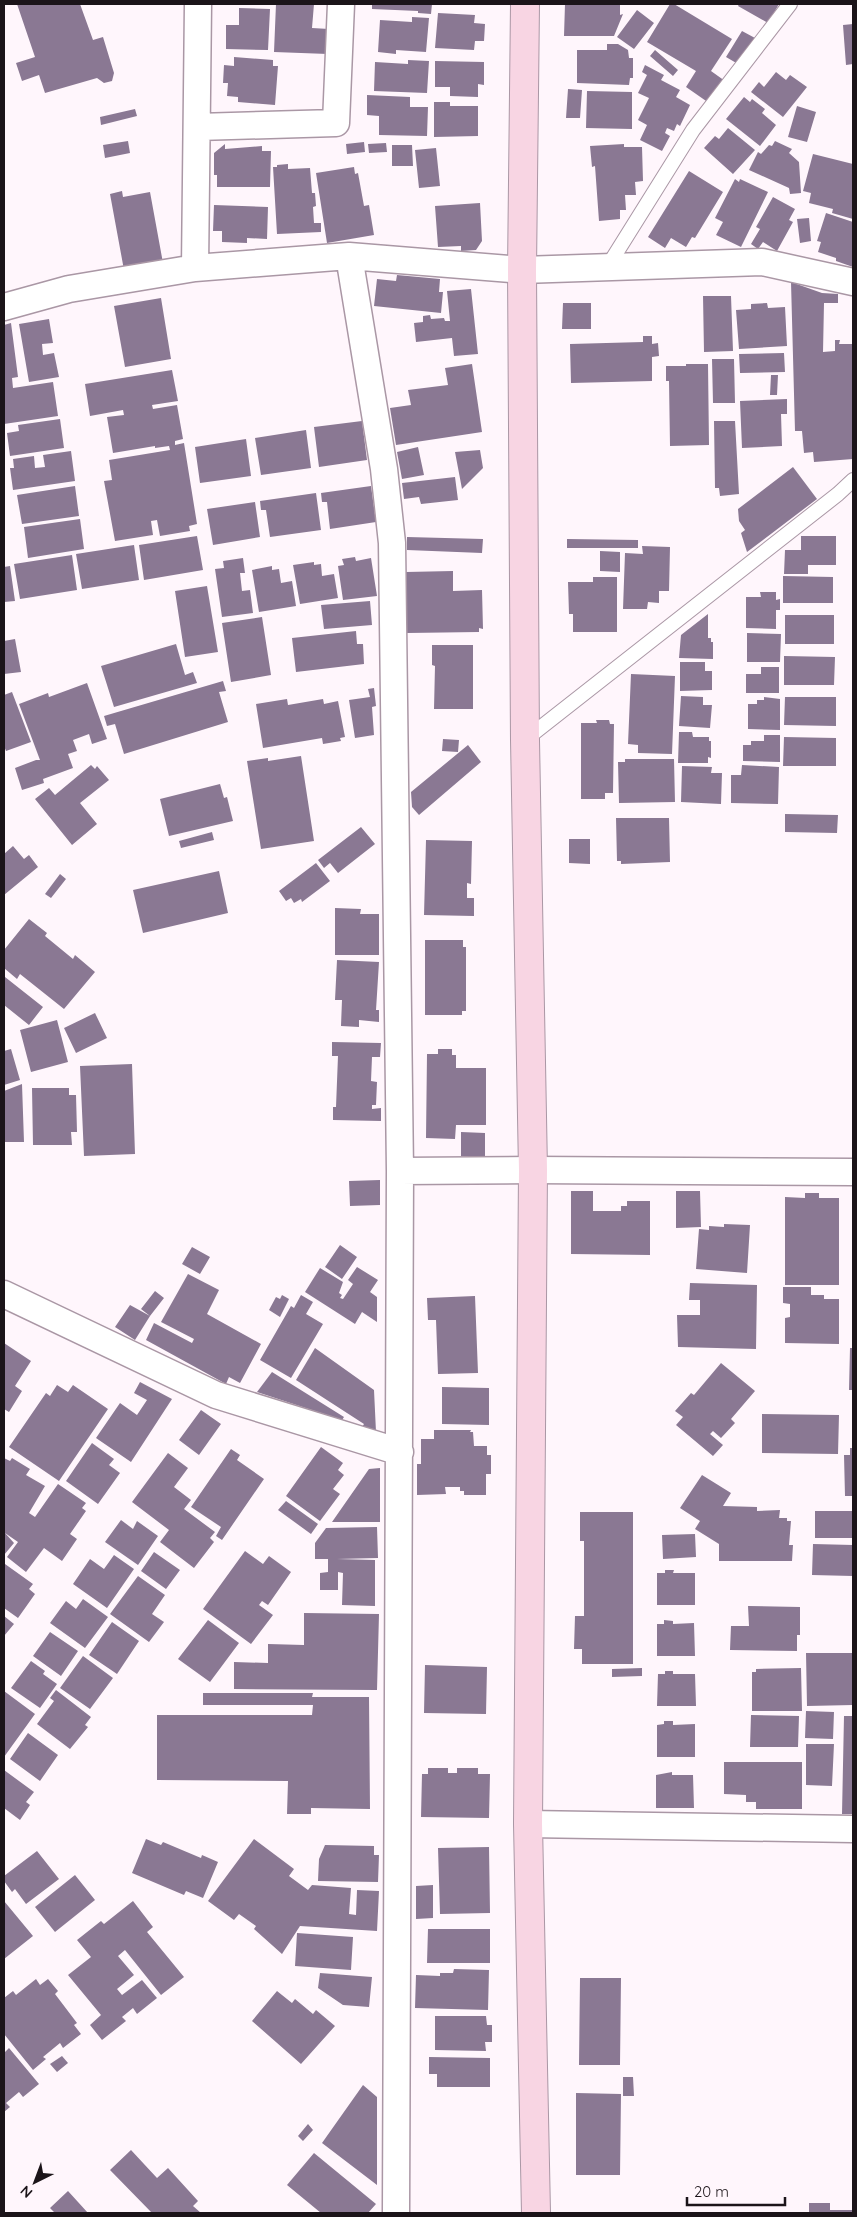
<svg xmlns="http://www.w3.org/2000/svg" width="857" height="2217" font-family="Quicksand,sans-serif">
<rect width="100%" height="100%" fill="#fff6fc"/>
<path fill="#8a7893" d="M17 4H80L93 40 103 37 114 73 112 81 104 83 97 78 45 93 39 75 22 81 16 63 35 57Z
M276 4H314L312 28 329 29 328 54 274 52Z
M372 4H432L431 14 418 13V11L372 9Z
M565 4H620V15L623 14 614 36H564Z
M670 4H674L732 39 711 71 725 81 709 103 686 87 696 71 647 42Z
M739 4H779L768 23 738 6Z
M239 8 270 9 268 50 226 49V25H239Z
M637 10 654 23 634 49 617 37Z
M438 13 475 15 474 23 485 24 484 41H475L474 50 435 48Z
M412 17 429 18 426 52 396 50V54L378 52 380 20 412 22Z
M853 24V64L846 65 843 25Z
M742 31 755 38 738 64 726 57Z
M607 44H618L628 50 629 58H633V78H630L629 85 577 83V50H607Z
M655 50 678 70 673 76 650 56Z
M234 57 273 60V66H278L275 105 238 102V97L227 96 228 83H223L224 65 234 66Z
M408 60 429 61 427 93 374 91 375 62 408 64Z
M435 61 484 62V85L478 84V97L450 96V87H435Z
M645 65 664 75 661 80 680 90 676 97 690 105 680 126 677 124 674 131 667 128 665 133 670 136 662 151 640 140 647 125 638 120 649 98 638 93 647 75 642 72Z
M776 72 786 80 790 75 807 87 783 117 751 92 759 82 764 87Z
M568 89 582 90 580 118H566Z
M587 91 632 92V129L586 128Z
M367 95 410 97V107H428L427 136 379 135V116L367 115Z
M744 97 750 102 752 99 765 109 762 113 776 125 760 146 726 119Z
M434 102H450V106H478V136L434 137Z
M797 106 816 112 807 142 788 137Z
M135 109 137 116 101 125 100 117Z
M728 128 755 150 733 174 704 148 715 136 719 139Z
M128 141 130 153 105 158 103 145Z
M775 141 792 149 789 153 799 162 801 193 790 194 789 188 749 170 758 152 761 154 769 145 772 146Z
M364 142 365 152 347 154 346 144Z
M386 143 387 152 369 153 368 144Z
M225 144V149L262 146V151H271L270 187H217V175H214V153Z
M624 144V147H642L643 181 635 182 636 195H625L626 210H620V219L599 221 595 166 592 167 590 146Z
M392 145H412L413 166H392Z
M436 148 440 186 419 188 415 150Z
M813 154 853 164V219L832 213 833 209 809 203 811 193 803 191Z
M288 164V169L310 168 312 193H315L316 206 313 207 314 223H321V232L277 234 273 167H277V165Z
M354 167 355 174 358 173 364 206 369 205 374 235 327 243 316 173Z
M689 171 723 192 695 238 692 237 686 247 671 238 665 248 648 237Z
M735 179 739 182 740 179 768 192 741 247 716 235 723 222 715 218Z
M122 191 123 197 150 192 163 263 124 270 110 194Z
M773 197 795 209 789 220 793 222 777 251 763 242 758 249 751 244 760 229 756 227Z
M480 203 482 241 476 250 461 251V246L438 247 435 206Z
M214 205 268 207 267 239 247 238V243L222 242V231H213Z
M826 213 853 222V267L836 261V258L818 252 821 242 817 241Z
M809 218 811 241 800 243 797 219Z
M397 275 440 279 439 292H443L441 313 374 306 377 279 396 281Z
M791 282 822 293 838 294V303H824L823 352 835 351V340H840L839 344H853V459L814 462 813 452 804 453 802 431H795Z
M471 289 478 354 454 356 452 338 416 342 414 323 423 322V316L430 315 431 319 444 318 445 321H450L447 291Z
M703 296H731L733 351 704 352Z
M161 298 171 359 125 367 114 306Z
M563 303H591V329H562Z
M767 303 768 308 785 307 787 346 739 349 736 310 751 309V304Z
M49 319 53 343 42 344 43 355 54 353 59 377 29 382 19 324Z
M11 323 18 377 12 378 13 388 53 382 58 416 4 424V325Z
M643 336H652V344L658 343 659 356 652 357V381L571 383 570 344 643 342Z
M784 353 785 372 740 373 739 354Z
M712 359H734L735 403H713Z
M472 364 482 432 396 445 390 408 411 405 408 390 448 385 445 368Z
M686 364H708L709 445 670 446 669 381H666V366H686Z
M172 370 178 401 152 405 153 409 177 405 183 439 175 441V445L184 443 197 524 189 526 190 531 160 536 157 520 151 521 153 535 115 541 104 481 112 480 109 460 170 450 169 446 155 448V446L113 453 107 417 124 415 123 410 90 416 85 384Z
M771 375H778L777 395H770Z
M787 399V414H781L782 446 742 448 740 401Z
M60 419 64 448 10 456 7 433 19 431 18 425Z
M362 421 367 460 319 467 314 427Z
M714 421H735L739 494 720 496 719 488H715Z
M306 430 311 468 261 475 255 438Z
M246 439 251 476 200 483 195 447Z
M418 447 424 475 402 479 397 452Z
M480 450 483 468 462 489 455 452Z
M71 451 75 481 13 490 10 468H14L13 459 34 456 35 468 45 467 43 455Z
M793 467 817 499 747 552 741 533 745 530 739 521 738 509Z
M455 477 458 500 421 504 419 497 404 499 402 483Z
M75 486 79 516 22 524 17 495Z
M371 486 376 522 330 529 327 502H322L321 493Z
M316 493 321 530 270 537 266 510H261L260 501Z
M255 502 260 537 213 545 207 509Z
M80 519 84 549 28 558 24 527Z
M197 536 203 570 144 580 139 545Z
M801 536H836V565H808V574H784L785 550H801Z
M407 537 483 539 482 553 407 550Z
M567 539 638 540V548H567Z
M134 545 139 580 82 589 76 554Z
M642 546 670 547 669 591H659V603L648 602 647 609H623L625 553 643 554Z
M600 551 620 552V572L600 571Z
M72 555 77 590 20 599 14 564Z
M355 557 356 561 371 558 377 596 343 600 338 566 344 565 342 559Z
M243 558 245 573H240L242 591 250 590 253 613 222 617 215 569 224 568 223 561Z
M314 562V565L321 564 322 576 334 574 338 598 300 604 293 565Z
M10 566 15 601 4 602V567Z
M272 566V570L279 569 281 583 292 581 296 606 259 612 252 570Z
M453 571V591L482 590 483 629 479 628V632L407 633 406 572Z
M783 576 833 577V603H783Z
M593 577H617V632H573V614H569L568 582H593Z
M207 586 218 652 185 657 175 591Z
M760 592H776V600L780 599V610H776V629L746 628V597H761Z
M370 601 372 625 324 629 321 605Z
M708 614V638H711V642H713V659L679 658 681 635Z
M785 615H834V644H785Z
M262 617 271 675 231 682 222 623Z
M356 631 357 644H363L364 664 296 672 292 638Z
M747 633 781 634 780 662H747Z
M15 639 21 672 4 674V641Z
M176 644 185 675 193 672 197 683 114 707 101 666Z
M432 645H473V709H434L435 666 432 665Z
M784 656 835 657 834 685H784Z
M680 662H705V671H712V690L680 691Z
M761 667H779V693H746V674H761Z
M631 674 675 676 672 754 638 753V745L628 744Z
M223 681 226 691 219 692 228 722 124 754 115 724 107 726 104 716Z
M87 683 107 739 92 744 89 734 73 740 77 751 68 754 73 768 43 779 44 783 22 790 15 768 36 760H40L19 704 48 693 49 697Z
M374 688 376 706 372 707 374 735 355 738 349 700 370 697 368 689Z
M12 692 31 742 6 751 4 746V695Z
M681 696 703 697V705H712L710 728 679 726Z
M764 697 780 699V730L748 729V704H757V700H764Z
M785 697H836V726L784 725Z
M287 699 288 705 323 699 324 704 338 701 345 737 340 738 341 741 323 744 322 738 263 748 256 704Z
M596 720H609L610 724H614L613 793H605V799H581V723H597Z
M679 732H692L693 737H709V741H711V758L708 757V763H678Z
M764 735H780V762L743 761V745H751V741H764Z
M784 737 836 738V766H783Z
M443 739 459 740 458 752 442 751Z
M468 745 481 762 419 815 412 807 411 792Z
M301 756 314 841 261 849 247 761 268 758V761Z
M625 759H674L675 802 619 803 618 762H625Z
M91 765 95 769 97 766 109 780 80 803 97 824 72 845 35 799 49 788 55 795Z
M742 765 779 767 778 804 731 803V775H741Z
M682 766 712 767 711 773H722L721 804 681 802Z
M220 784 224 798 227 797 233 821 169 836 160 799Z
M785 814 838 815 837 833 785 832Z
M616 818H669L670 862 621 864V861H617Z
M361 827 375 844 338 873 330 863 324 868 318 860Z
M212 832 214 840 181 848 179 841Z
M569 839H590V864L569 863Z
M426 840 472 841 471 884 467 883V898H474V916L424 915Z
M13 846 24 859 29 855 38 867 4 895V854Z
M316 863 330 881 302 902 301 899 294 903 291 898 286 901 279 891Z
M219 871 228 913 143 933 133 890Z
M60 874 66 879 51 898 45 894Z
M335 908 361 909 360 914H379V955H335Z
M29 919 47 933 45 936 73 959 75 955 95 972 64 1009 20 974 17 979 4 968V950Z
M425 940H463V947H466V1011H462V1015H425Z
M337 960 379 962 376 1010H379V1022L359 1020V1027L341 1026 342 1000H335Z
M5 977 43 1007 29 1025 4 1005Z
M95 1013 107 1038 76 1053 64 1028Z
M57 1020 68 1062 31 1072 20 1030Z
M332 1042 381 1043 380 1057H372L371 1081 377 1082 376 1105H372V1109L381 1108V1121L333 1120V1107H336L338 1056H332Z
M11 1049 20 1080 4 1085V1051Z
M438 1049H452V1055H456V1068H486V1125H456L455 1139 426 1138 427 1054H438Z
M132 1064 135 1154 84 1156 80 1066Z
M22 1084 24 1142H4V1091Z
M32 1088H69V1095H76L77 1132H71L72 1145H33Z
M461 1132 485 1133V1157L461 1156Z
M380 1180V1205L350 1206 349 1181Z
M571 1191H593V1211H621V1206H627V1201H650V1255L571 1254Z
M676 1191H700L701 1227 676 1228Z
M805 1193H819V1198H839V1285H785V1197L805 1198Z
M724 1224 750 1225 747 1273 696 1269 699 1229 709 1230V1226L724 1227Z
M340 1245 357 1257 342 1279 325 1267Z
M192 1247 210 1257 200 1274 182 1264Z
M357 1267 378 1280 370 1292 377 1297V1322L362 1312 355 1324 305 1292 320 1268 343 1282 339 1293 342 1295 340 1298 343 1299 353 1284 348 1280Z
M188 1274 219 1290 207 1314 261 1344 240 1383 229 1377 226 1384 146 1340 154 1323 192 1343 194 1339 161 1322Z
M690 1283 757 1285 756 1349 678 1347 677 1315H700V1300H689Z
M783 1287H811V1295H824V1299H839V1344L785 1343V1318L790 1317V1304L783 1303Z
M155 1291 164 1298 150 1316 141 1309Z
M282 1295 289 1299 280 1317 269 1310 276 1297 280 1299Z
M301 1295 313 1302 306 1314 323 1324 291 1378 260 1360 291 1306 294 1308Z
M475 1296 478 1373 438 1374 436 1320H428L427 1298Z
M130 1305 150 1316 135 1340 115 1327Z
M4 1343 31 1361 15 1386 22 1391 9 1412 4 1409Z
M315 1348 374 1390 376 1432 362 1427 364 1424 296 1380Z
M850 1348H853V1390H849Z
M721 1363 755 1391 731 1419 735 1423 721 1438 713 1431 710 1434 723 1445 713 1456 676 1425 683 1417 675 1411 691 1393 694 1395Z
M272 1372 344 1417 342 1420 257 1392Z
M140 1382 172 1399 131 1462 96 1438 120 1403 137 1415 147 1400 134 1393Z
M57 1385 68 1392 73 1385 108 1409 59 1481 9 1447 46 1393 50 1396Z
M442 1387 489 1388V1425L442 1424Z
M201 1410 221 1424 199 1455 179 1440Z
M762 1414 839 1415 838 1454 762 1453Z
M434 1430H471L470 1432H473L474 1446H487V1455H491V1474H486V1495H464V1491H460V1487H445L446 1494 417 1495V1464H421V1439H434Z
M92 1443 114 1459 109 1465 120 1473 98 1504 66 1481Z
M321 1447 343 1463 338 1470 344 1475 333 1489 340 1494 320 1521 286 1496Z
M850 1448H853V1496H845L844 1455H850Z
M231 1449 240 1455 237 1460 264 1479 222 1540 216 1536 221 1527 191 1507Z
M168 1453 188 1468 174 1487 191 1500 184 1509 215 1532 210 1538 214 1542 194 1568 160 1542 169 1530 132 1502Z
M4 1458 10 1461 12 1458 30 1469 26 1475 45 1486 29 1513 35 1517 58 1484 86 1503 82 1508 86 1511 70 1534 77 1539 62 1561 44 1548 26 1572 7 1557 18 1542 5 1533 14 1543 4 1555Z
M380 1468V1522H332L369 1469Z
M702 1475 731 1493 723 1506 757 1507V1511L780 1510 779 1518H787V1521H791L789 1545H793L792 1561H719V1544L695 1529 700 1521 680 1508Z
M286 1501 318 1524 311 1534 278 1510Z
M815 1511H853V1538H815Z
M580 1512H633V1664H582V1649H574L575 1616H584V1541H580Z
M121 1520 133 1529 137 1521 158 1536 138 1565 105 1542Z
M377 1527 378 1558 337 1559 375 1560V1606L342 1605 343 1573 338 1572V1590H320V1573L328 1572V1559H315V1543L326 1528Z
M695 1534 696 1557 663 1559 662 1535Z
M813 1544 853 1545V1576L812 1575Z
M245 1551 263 1564 269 1556 291 1572 268 1605 262 1601 259 1605 273 1615 251 1644 203 1609Z
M154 1552 180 1570 166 1589 141 1571Z
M114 1555 134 1569 107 1608 73 1584 90 1559 104 1569Z
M5 1564 33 1584 29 1589 35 1594 18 1618 4 1608Z
M665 1570H674L673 1573H695V1605H657V1573H665Z
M138 1576 165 1595 152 1614 164 1622 149 1642 110 1614Z
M83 1599 108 1617 85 1648 50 1623 66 1601 76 1609Z
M748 1606 800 1607V1635H797V1651L730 1650 731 1626H749Z
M304 1613 379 1614 377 1690 234 1689V1662L268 1663V1644L304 1645Z
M4 1616 14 1624 4 1636Z
M208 1620 239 1643 210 1682 178 1659Z
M664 1620 673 1621V1624L694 1623 695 1656H657V1624H664Z
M112 1622 139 1641 117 1674 89 1655Z
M50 1632 78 1651 61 1676 33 1656Z
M806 1653H853V1705L807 1706Z
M83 1656 113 1678 90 1709 60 1688Z
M31 1661 45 1671 43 1674 57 1684 40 1708 11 1688Z
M425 1665 487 1667 486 1714 424 1713Z
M642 1668V1676L612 1677V1669Z
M801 1668 802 1711H752V1672H756V1669Z
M665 1671H673V1674H695L696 1706H657L658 1674H665Z
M56 1690 91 1717 85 1725 88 1727 70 1749 37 1724 54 1701 50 1698Z
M4 1691 35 1714 4 1757Z
M203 1693H313L312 1697H369L370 1809 311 1808V1814H287L288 1781 157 1780V1715H312L313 1705H203Z
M806 1711 834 1712 833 1739 805 1738Z
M751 1715 799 1716 798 1747H750Z
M844 1716H853V1814H842Z
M664 1721H673V1725L695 1724V1757H657V1725L664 1724Z
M28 1733 58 1755 40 1781 10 1759Z
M806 1744H834L832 1786 806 1785Z
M724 1762H802V1809H756V1802H746V1795L724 1794Z
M428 1768H448V1773H457V1768H478V1774H490L489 1818 421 1817 422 1774H428Z
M4 1770 34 1792 26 1802 30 1805 20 1820 4 1808Z
M672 1772V1775H693L694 1808H656V1775Z
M146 1839 161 1845 163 1842 201 1858 202 1855 218 1862 203 1898 186 1891 184 1895 132 1873Z
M254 1839 294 1869 289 1876 308 1890 312 1885 351 1888 349 1914 356 1915 357 1890 379 1891 377 1931 300 1926 282 1954 254 1929 256 1926 239 1914 234 1920 208 1901Z
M325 1845 374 1846V1855H379L378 1882 318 1881 319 1859Z
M489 1847 490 1913 440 1914 438 1848Z
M37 1851 59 1879 26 1904 15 1889 12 1892 4 1881V1876Z
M75 1875 95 1900 55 1932 35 1907Z
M433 1885V1918L416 1919V1886Z
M4 1901 33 1936 4 1959Z
M133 1901 153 1927 147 1932 184 1977 161 1995 125 1950 118 1956 134 1975 117 1989 122 1995 142 1980 157 1998 137 2014 133 2008 122 2017 126 2021 102 2040 90 2025 101 2015 68 1975 91 1957 77 1940 101 1921 104 1924Z
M428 1929H490V1963H427Z
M297 1933 353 1937 351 1970 295 1966Z
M454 1969 489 1970 488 2010 415 2008 416 1975 440 1976V1973H453Z
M320 1973 372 1977 369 2007 343 2005 318 1988Z
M580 1978H621L620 2065H579Z
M36 1979 40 1985 48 1979 58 1991 55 1994 77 2023 74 2025 81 2034 63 2048 60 2043 43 2057 46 2059 33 2070 4 2034V1998L13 1991 16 1995Z
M277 1991 292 2003 295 1999 313 2014 316 2010 335 2026 301 2064 252 2021Z
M435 2016H486L487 2025H492V2042H485L486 2051 435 2050Z
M9 2048 39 2084 23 2097 19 2092 6 2103 10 2107 4 2112V2053Z
M62 2056 68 2063 57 2072 50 2064Z
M429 2057 490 2058V2087H437V2074H429Z
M623 2077H633L634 2096H623Z
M363 2085 377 2097V2185L322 2143Z
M576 2093 621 2094 620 2175H576Z
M308 2124 313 2130 303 2141 298 2136Z
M131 2150 157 2178 168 2168 198 2201 193 2206 201 2213H152L110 2170Z
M314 2153 376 2204 368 2213H321L287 2185Z
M68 2191 88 2213H55L50 2208Z
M809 2203H830V2210H853V2213H809Z"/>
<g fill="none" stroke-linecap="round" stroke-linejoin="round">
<g stroke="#aa97a5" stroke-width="16">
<path id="lane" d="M608 266 693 130 790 4
M526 739 838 494 853 480"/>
</g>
<g stroke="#aa97a5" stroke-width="29">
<path id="street" d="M198 127 336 123 341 4
M349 256 384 469 392 543 400 1171 396 2213
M195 268 198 4
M4 307 69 289 195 268 349 256 522 270 762 262 853 282
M400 1171 533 1170 853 1172
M4 1294 216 1395 400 1452
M528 1824 853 1829"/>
</g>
<g stroke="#aa97a5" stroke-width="30">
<path id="secondary" d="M525 4 522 270 525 740 533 1170 528 1824 536 2213"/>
</g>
<use href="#lane" stroke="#fff" stroke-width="14"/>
<use href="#street" stroke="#fff" stroke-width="26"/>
<use href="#secondary" stroke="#f8d5e3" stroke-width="28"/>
</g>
<rect width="857" height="2217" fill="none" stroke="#1b1419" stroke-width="10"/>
<g transform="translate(35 2182) rotate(222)" stroke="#fff6fc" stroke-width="4" paint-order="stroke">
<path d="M0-4L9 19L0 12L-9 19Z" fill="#1b1419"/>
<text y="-8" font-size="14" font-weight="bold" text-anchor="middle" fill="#1b1419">N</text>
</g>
<path d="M687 2197v8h98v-8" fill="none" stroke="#1b1419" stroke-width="2.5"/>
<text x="694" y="2197" font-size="15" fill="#1b1419" stroke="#fff6fc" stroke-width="4" paint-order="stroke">20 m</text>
</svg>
